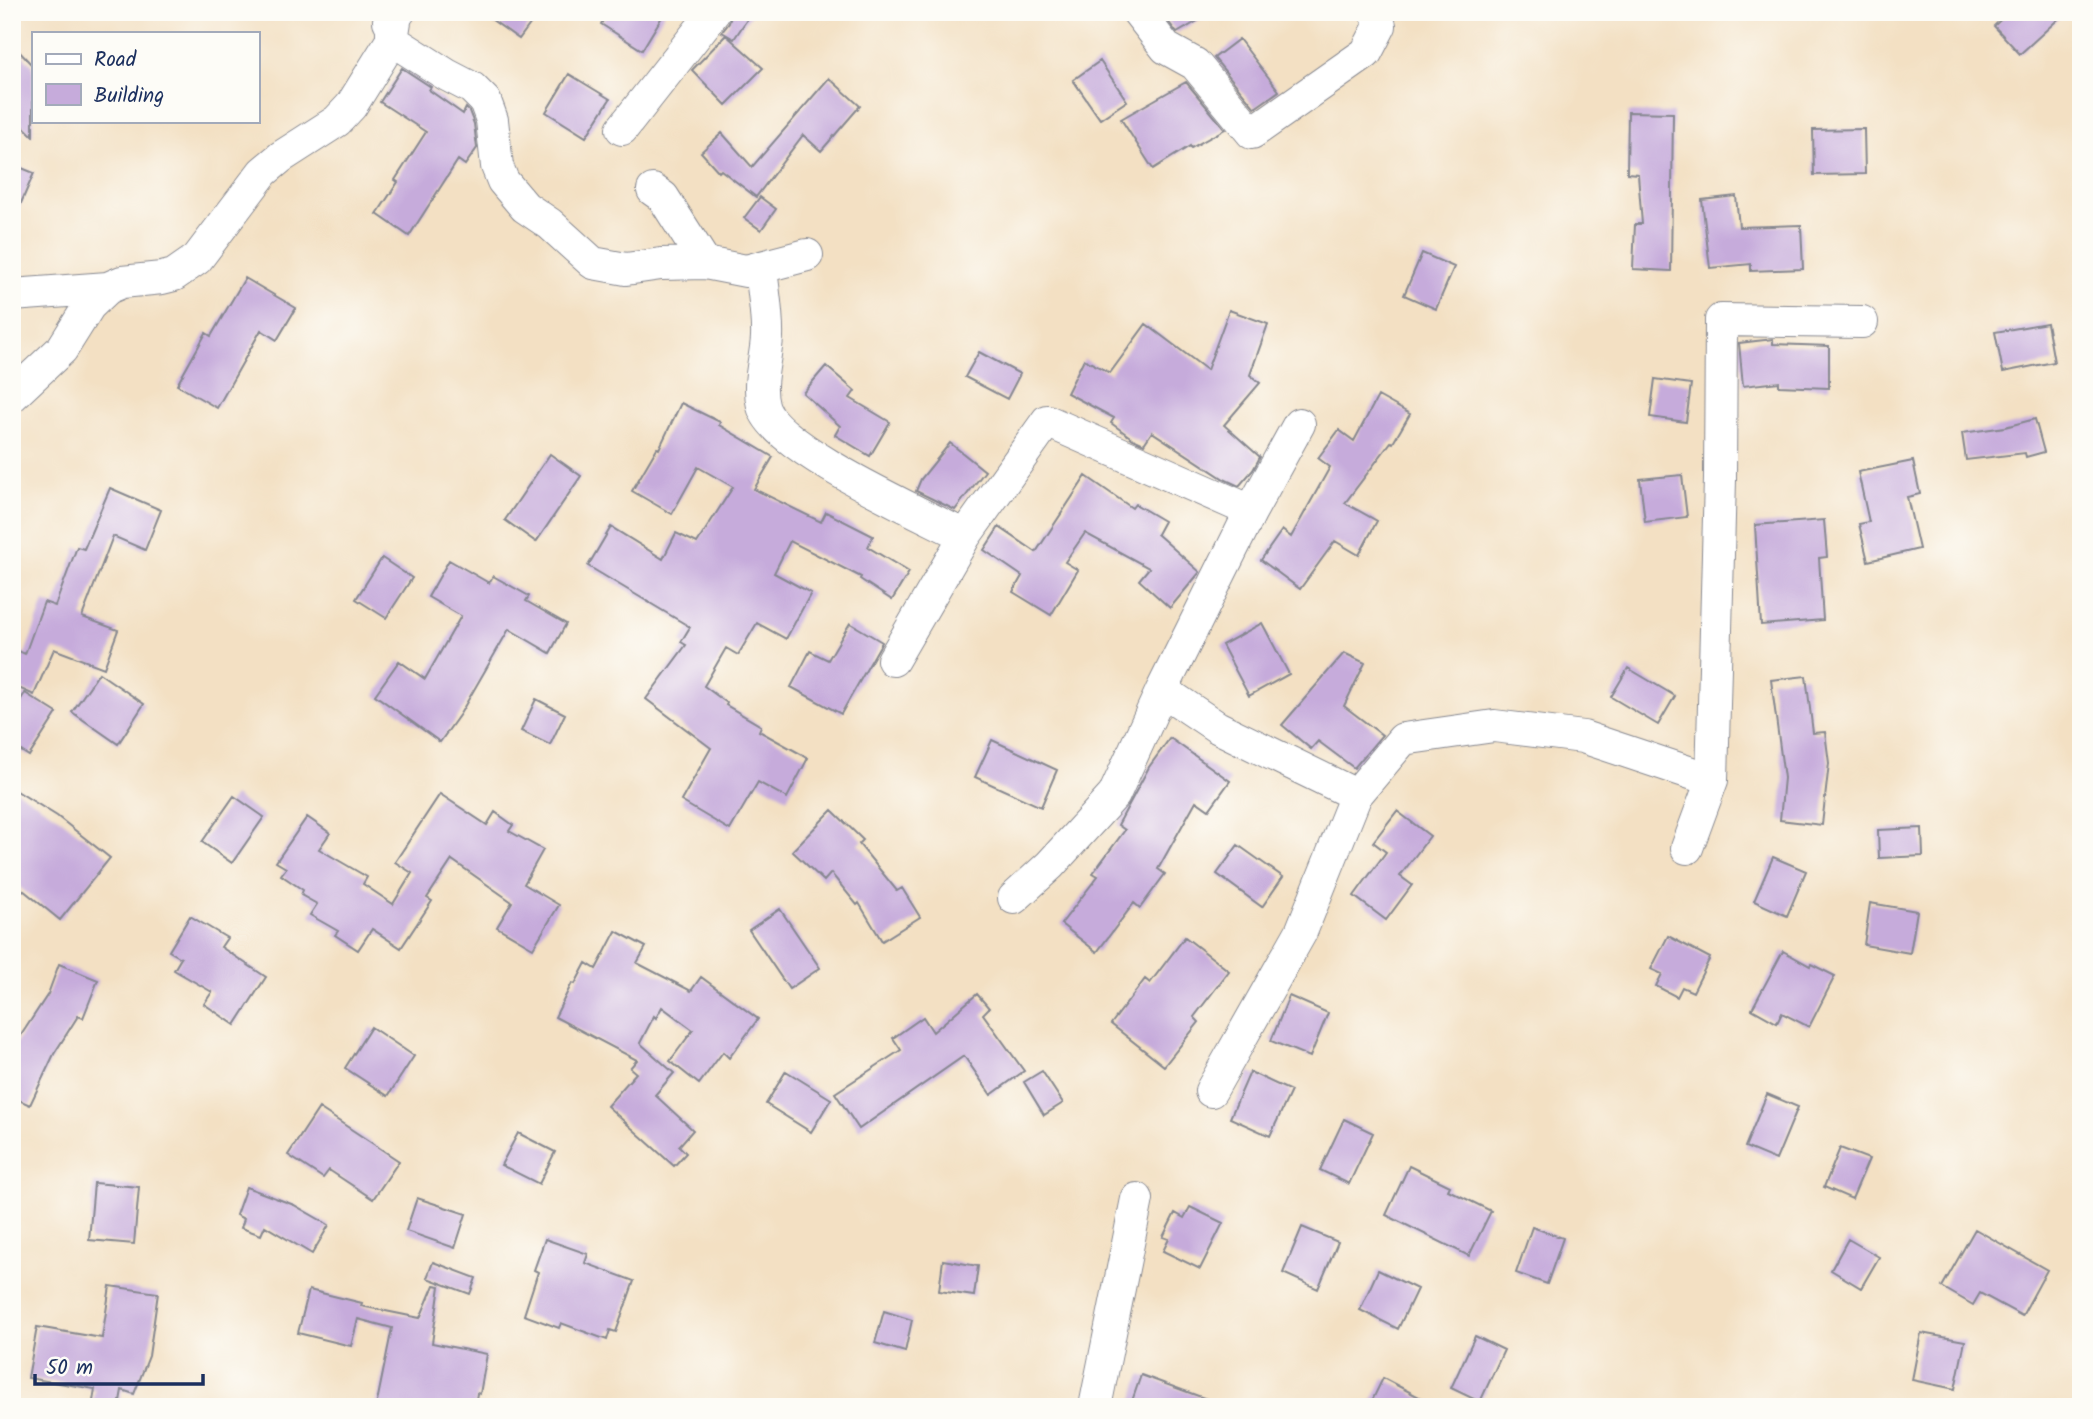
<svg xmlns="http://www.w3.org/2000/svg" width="2093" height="1419" font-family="Kalam,sans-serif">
<rect width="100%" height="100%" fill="#fdfcf7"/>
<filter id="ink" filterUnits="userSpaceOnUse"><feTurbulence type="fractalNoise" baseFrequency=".0143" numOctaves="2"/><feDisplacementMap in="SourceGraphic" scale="14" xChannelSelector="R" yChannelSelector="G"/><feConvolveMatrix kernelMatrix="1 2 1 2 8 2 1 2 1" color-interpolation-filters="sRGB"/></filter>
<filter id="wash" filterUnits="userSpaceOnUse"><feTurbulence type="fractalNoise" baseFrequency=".00686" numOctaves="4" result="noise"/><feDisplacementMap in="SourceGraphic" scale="28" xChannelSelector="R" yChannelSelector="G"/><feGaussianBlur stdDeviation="1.57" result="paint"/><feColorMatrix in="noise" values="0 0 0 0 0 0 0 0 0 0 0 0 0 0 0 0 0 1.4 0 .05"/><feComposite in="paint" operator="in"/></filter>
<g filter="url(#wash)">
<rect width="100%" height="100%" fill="#f3e0c3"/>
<g id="blocks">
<path fill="#c6abdb" d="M481 12H539L519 39Z
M608 12H665L642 50 601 24Z
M732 12H752L734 39 722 32 729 23Z
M1161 12H1213L1177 33Z
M2009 12H2066L2020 54 1994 26Z
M726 35 763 68 726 105 692 70Z
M1239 39 1279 91 1255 108 1214 58Z
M12 44 33 66V136L12 115Z
M1100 61 1127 101 1100 119 1073 80Z
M402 68 431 87 429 90 463 114 466 108 469 111 474 124 477 148 465 165 458 160 409 236 377 214 398 182 395 180 426 132 380 102Z
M569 74 610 99 586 137 546 112Z
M829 78 860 106 821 151 803 135 756 197 721 170 719 172 701 152 722 133 752 167Z
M1186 82 1225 129 1191 148 1190 146 1153 169 1121 119Z
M1628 112 1673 113 1671 271 1633 269 1635 224H1642L1638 174 1627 173Z
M1864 129 1865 174 1814 175 1813 130Z
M12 164 34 173 12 224Z
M1736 196 1739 227 1801 225 1803 269 1751 271V264L1710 268 1702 200Z
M760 197 776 209 761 230 744 218Z
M1422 253 1454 267 1436 309 1404 295Z
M245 278 296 308 277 340 261 330 217 408 177 385 206 333 211 336Z
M1229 310 1268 324 1250 375 1260 383 1224 425 1260 457 1253 470 1239 486 1224 479 1152 432 1144 444 1133 439 1111 423 1114 418 1067 393 1084 359 1110 373 1146 324 1207 370Z
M2047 323 2054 362 2003 372 1995 332Z
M1773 339V344L1829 346V388L1779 386V382L1743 386 1739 343Z
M979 352 1020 374 1007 399 965 377Z
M826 366 855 391 850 398 890 422 870 456 835 435 840 426 803 393Z
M1655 379 1691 384 1686 422 1650 417Z
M1378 396 1410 414 1393 443 1391 442 1345 503 1377 521 1359 555 1335 541 1300 589 1261 560 1282 530 1291 537 1330 467 1318 458 1339 430 1354 441Z
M681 403 720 422 719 425 773 457 754 489 821 522 826 512 873 536 868 547 909 572 892 600 860 579 861 577 790 541 774 573 811 593 786 639 757 623 738 655 726 648 704 686 727 703 726 705 761 726 759 731 808 758 787 798 758 782 730 830 681 801 711 748 646 699 686 645 681 642 690 627 588 566 611 527 663 559 676 533 697 543 733 487 698 467 672 514 632 491 657 448 659 449Z
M2035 419 2044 452 2026 457 2025 453 1966 460 1962 433 2005 427Z
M950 443 985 471 955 510 916 491 921 479Z
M550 454 581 476 536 542 505 520Z
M1913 461 1920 494 1907 497 1919 549 1868 561 1859 524 1869 522 1858 472Z
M1682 475 1687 517 1645 522 1640 479Z
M1086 476 1132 508 1135 504 1164 521 1157 534 1200 572 1170 608 1139 580 1149 568 1085 533 1065 562 1078 570 1051 615 1013 592 1022 576 984 550 999 527 1036 552Z
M110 488 161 510 145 550 113 536 82 617 118 630 104 668 54 649 34 695 12 685V648L25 654 44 602 55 606 77 547 84 549Z
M1824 520 1827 557 1819 558 1823 620 1761 625 1755 525Z
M382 558 412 578 386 618 356 599Z
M449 560 489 583 493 576 529 596 526 601 566 624 550 653 509 629 460 714 440 742 375 695 399 661 425 679 461 616 428 597Z
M850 623 882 642 841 714 791 687 810 651 828 660Z
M1262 623 1289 674 1249 696 1222 645Z
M1344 653 1365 663 1344 706 1382 735 1354 768 1318 741 1311 749 1282 725Z
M1628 668 1675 696 1658 725 1611 697Z
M99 673 144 704 118 744 72 712Z
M1806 676 1813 733 1825 732 1829 763 1822 825 1780 820 1784 778 1771 680Z
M25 693 57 713 29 756 12 745V713Z
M536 699 565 714 550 745 521 731Z
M1170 738 1230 781 1209 810 1196 801 1158 869 1165 874 1140 908 1134 903 1097 952 1061 924 1098 876 1093 873 1125 830 1118 825 1149 767Z
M992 740 1057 770 1041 807 975 777Z
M12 788 57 816 110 858 60 920 12 881Z
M440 794 487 825 495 812 513 825 509 831 543 850 524 884 559 905 533 948 497 927 512 902 452 860 427 898 432 901 401 948 372 929 358 950 335 935 338 931 310 915 317 904 301 895 303 890 281 875 286 868 276 862 307 817 330 833 319 849 367 877 363 884 393 904 412 873 395 862Z
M234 796 264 817 232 863 202 842Z
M832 810 863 840 859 844 897 891 902 888 920 917 882 941 859 903 857 905 831 873 824 881 792 851Z
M1397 811 1430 836 1400 876 1412 885 1386 920 1354 896 1386 852 1373 842Z
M1922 828 1923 856 1879 858 1878 830Z
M1238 845 1283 877 1262 907 1217 874Z
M1773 857 1806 871 1787 916 1754 901Z
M1870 903 1917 911 1910 953 1864 945Z
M780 909 820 968 789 989 749 930Z
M190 916 227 938 221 947 266 977 235 1025 204 1004 212 992 174 970 181 958 169 951Z
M616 931 646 947 637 963 691 991 701 977 758 1019 729 1058 723 1052 699 1084 670 1061 693 1030 662 1007 656 1018 654 1016 640 1043 674 1073 655 1095 693 1130 679 1146 686 1153 674 1166 607 1106 636 1073 630 1068 637 1060 555 1017 572 983 575 984 586 963 596 969Z
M1668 936 1710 958 1693 992 1682 987 1677 997 1656 986 1662 974 1651 969Z
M1185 937 1229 971 1194 1017 1199 1022 1164 1066 1111 1024 1145 979 1150 983Z
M1783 951 1810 966 1811 964 1835 976 1809 1027 1782 1013 1777 1023 1752 1009Z
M59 964 98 980 83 1018 78 1016 54 1054 30 1105 12 1097V1049L48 994Z
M977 994 989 1008 983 1014 1024 1071 991 1095 964 1056 859 1129 835 1093 901 1050 893 1038 923 1017 933 1032Z
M1289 996 1328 1013 1310 1057 1271 1041Z
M371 1027 414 1056 388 1096 345 1068Z
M786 1071 831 1099 811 1132 766 1104Z
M1042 1071 1063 1103 1044 1115 1024 1082Z
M1250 1072 1291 1091 1270 1136 1230 1118Z
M1767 1094 1798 1107 1776 1160 1745 1147Z
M319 1108 399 1161 373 1199 329 1170 323 1178 288 1155Z
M1344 1119 1373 1133 1349 1184 1320 1170Z
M518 1133 555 1152 539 1184 501 1165Z
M1840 1148 1869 1159 1852 1199 1824 1187Z
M1409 1166 1450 1186 1448 1190 1491 1211 1469 1256 1386 1215Z
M94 1183 139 1187 134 1244 89 1240Z
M246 1187 294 1205 329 1225 312 1254 265 1226 261 1235 241 1228 244 1219 236 1215Z
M417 1198 466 1214 455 1248 406 1231Z
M1190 1207 1223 1223 1200 1269 1163 1251 1169 1239 1163 1237 1175 1213 1184 1218Z
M1302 1227 1338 1242 1318 1289 1283 1273Z
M1532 1227 1563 1238 1547 1284 1516 1273Z
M1975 1229 2047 1270 2022 1316 1980 1293 1973 1305 1942 1287Z
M545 1239 588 1254 585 1263 634 1281 616 1332 610 1330 607 1340 561 1323 559 1328 524 1315 538 1272 534 1270Z
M1848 1239 1879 1257 1861 1288 1831 1270Z
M943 1260 978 1266 974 1296 939 1291Z
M433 1262 476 1278 470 1294 427 1278Z
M1378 1270 1417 1289 1398 1329 1360 1310Z
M434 1285 440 1286 432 1343 487 1354 480 1394 477 1393 475 1407H376L392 1328 358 1319 351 1346 298 1333 309 1290 362 1303 361 1306 420 1318Z
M110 1286 158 1293 149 1356 134 1394 122 1390 119 1407H92L95 1389 28 1378 37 1327 102 1338Z
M884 1311 912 1320 905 1352 875 1343Z
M1921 1333 1965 1341 1955 1389 1912 1380Z
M1475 1336 1504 1350 1480 1402 1451 1388Z
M1141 1375 1223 1405V1407H1130Z
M1383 1378 1438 1407H1369Z"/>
</g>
</g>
<g filter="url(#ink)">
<use href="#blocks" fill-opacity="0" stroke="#878890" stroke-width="2"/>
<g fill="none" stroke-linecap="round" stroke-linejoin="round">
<g stroke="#878890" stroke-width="34">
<path id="minor" d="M1138 12 1166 48 1195 64 1252 133 1366 53 1380 26 1376 12
M389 21 392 26V40L447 75 472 88 485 101 492 120 497 166 503 181 525 207 550 224 593 263 626 269 661 264 705 263 746 271 807 255
M622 129 714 12
M653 190 663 197 705 263
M761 268C763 290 768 315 767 337 766 360 757 382 763 406 773 448 923 514 965 536
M12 295 108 288
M12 396 62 349 89 306 108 288 122 282 162 278 174 275 197 259 263 172 281 157 337 121 351 106 392 40 396 15 399 12
M893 660 965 536 1047 421 1251 511
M1162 690 1217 727 1356 795
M1687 848 1712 780 1720 479 1721 320 1862 322
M1014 898 1050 865 1114 795 1162 690 1251 511 1299 424
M1211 1091 1301 932 1356 795 1403 739 1494 726 1583 737 1712 780
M1095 1407 1137 1199"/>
</g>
<use href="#minor" stroke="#fff" stroke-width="32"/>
</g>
</g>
<rect width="2093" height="1419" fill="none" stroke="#fdfcf7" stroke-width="42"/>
<rect x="32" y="32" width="228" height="91" fill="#fdfcf7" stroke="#a3aaba" stroke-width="2"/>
<rect x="46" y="54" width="35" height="10" fill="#ffffff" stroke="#a3aaba" stroke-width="2"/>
<text x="94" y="66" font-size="21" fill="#1b2f5e">Road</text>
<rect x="46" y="84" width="35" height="21" fill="#c6abdb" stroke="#a3aaba" stroke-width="2"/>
<text x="94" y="102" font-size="21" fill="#1b2f5e">Building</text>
<path d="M35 1374v10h168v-10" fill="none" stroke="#1b2f5e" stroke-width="3.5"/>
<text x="46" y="1374" font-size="21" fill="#1b2f5e" stroke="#fdfcf7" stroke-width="5" paint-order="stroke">50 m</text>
</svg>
